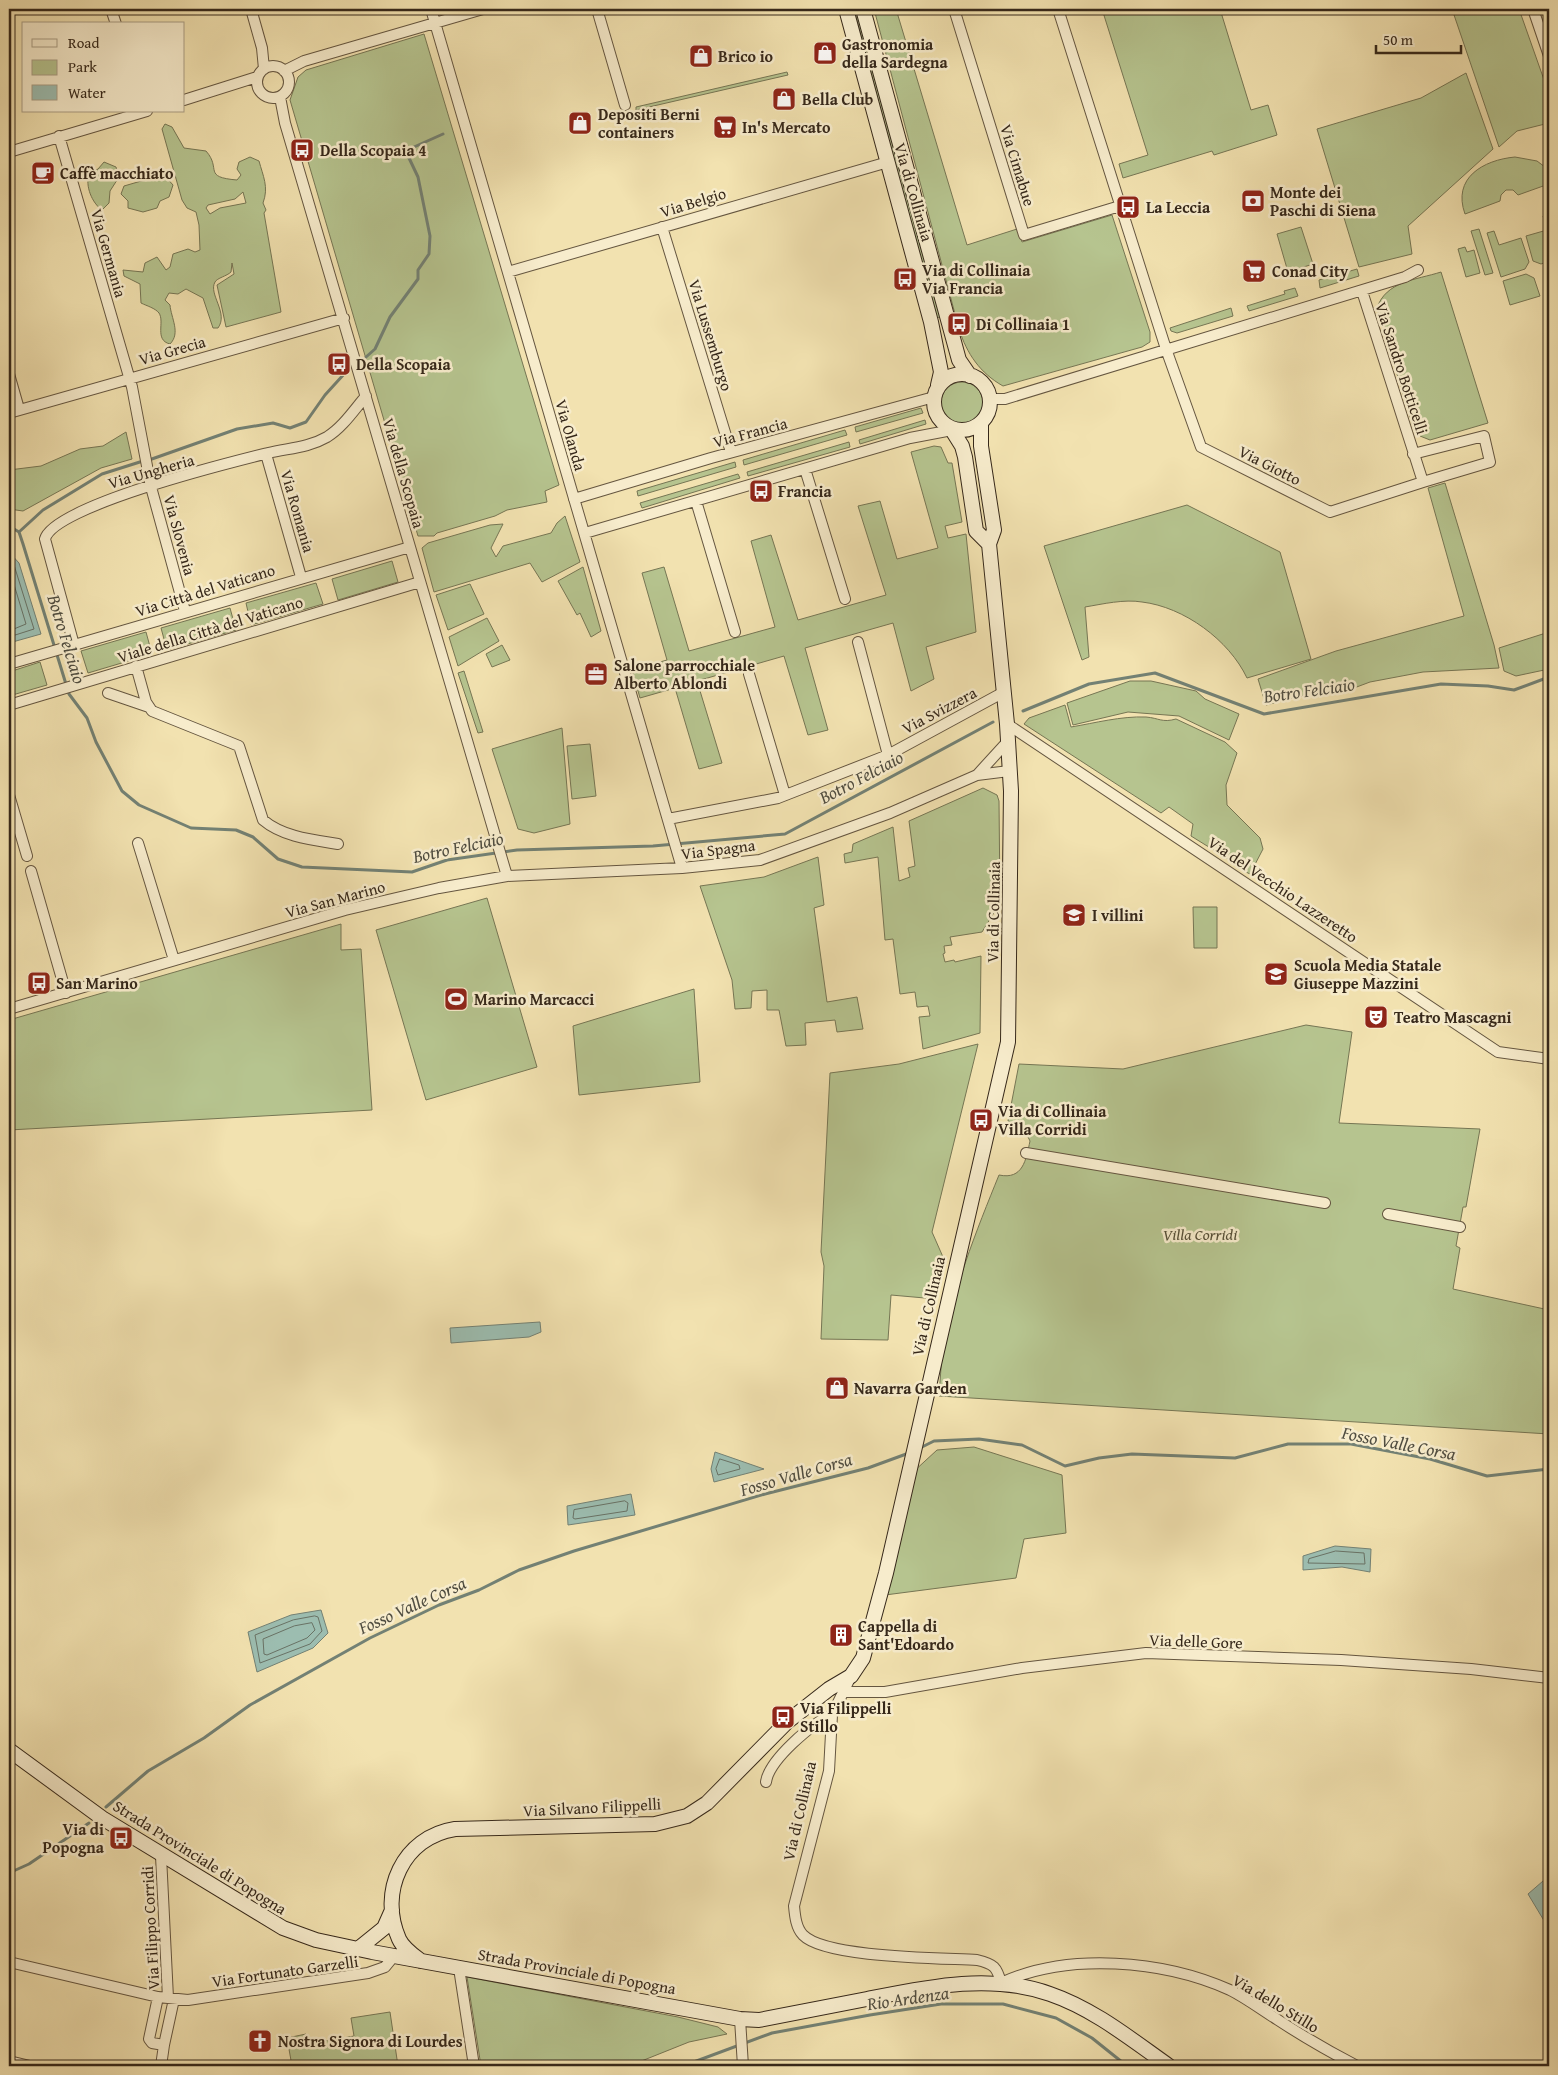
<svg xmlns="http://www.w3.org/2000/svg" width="1558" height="2075" font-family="'Gentium Book Plus',serif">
<rect width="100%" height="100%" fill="#f2e2b0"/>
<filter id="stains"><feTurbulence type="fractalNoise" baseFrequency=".004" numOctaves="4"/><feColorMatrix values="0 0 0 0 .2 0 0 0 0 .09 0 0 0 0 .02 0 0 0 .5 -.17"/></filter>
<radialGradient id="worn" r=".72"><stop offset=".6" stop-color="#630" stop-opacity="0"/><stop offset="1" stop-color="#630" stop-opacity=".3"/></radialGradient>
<path fill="#b6c48f" stroke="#767654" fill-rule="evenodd" d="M854 9H858L940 317 936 318Z
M874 9H896L967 245 1017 229 1022 242 1112 215 1150 332V342L1142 347 1003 386C980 373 967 354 959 329Z
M1102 9H1220L1251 110 1268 105 1277 135 1214 155 1212 151 1123 178 1119 164 1148 155Z
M1452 9H1519L1549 94V123L1517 131 1499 147Z
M424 34 559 485 545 491 547 502 507 510 495 516 437 533 434 536H418L290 100 298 77 306 70Z
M787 72 788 75 636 110V107Z
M1466 73 1493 149 1408 226 1412 254 1359 267 1317 129 1421 98Z
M165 124 172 127 184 148 206 151C222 169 202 177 237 180L241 175 237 169 239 162 250 157 259 161C263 176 269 187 263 203L266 210 264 213 281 312 226 327 217 285 234 274 232 263 231 272C227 276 217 278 215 282 208 294 229 313 218 328H213L203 298 186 289 178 294 169 293 165 300 170 305C171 318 181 333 170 344 154 340 165 322 159 313 155 308 147 306 141 303L140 284 124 276 123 270 143 272 145 263 157 257 166 270 170 267 173 254 188 249 195 252 200 250 199 225 196 212 187 208 182 200 162 129ZM243 192 246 203 220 208 210 214 206 208 208 205 235 199Z
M1515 157 1537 161 1549 170V193L1546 185 1518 195 1513 190H1506L1501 195 1500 201 1465 214C1452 178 1483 160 1515 157Z
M104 162 116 167 119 177 110 191 109 203 102 210C92 203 85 186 89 174L98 169Z
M165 176 173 185 169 197 160 201 157 208 143 212 128 208V201L121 194 124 186 155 177Z
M1549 214V261L1541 264 1533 261 1526 236 1547 230 1543 216Z
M1301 227 1313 264 1288 272 1277 234Z
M1479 229 1493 273 1485 275 1471 231Z
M1494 231 1499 245 1521 238 1529 262 1525 269 1501 277 1487 233Z
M1465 247 1467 252 1474 250 1480 273 1466 277 1458 249Z
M1357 269 1359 276 1320 288 1319 280Z
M1441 272 1488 423 1430 440 1420 436 1414 430 1377 308C1386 281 1416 280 1441 272Z
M1526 274 1534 278 1540 296 1510 305 1503 281Z
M1295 288 1298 296 1249 311 1247 306 1285 294 1284 291Z
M1231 308 1233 316 1177 333 1171 331 1170 328Z
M941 403a21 21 0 1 1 42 0a21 21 0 1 1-42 0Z
M921 408 923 413 856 432 855 427Z
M925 420 926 424 860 444 859 440Z
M845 430 847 435 744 465 743 460Z
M126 432 132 459 101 468 23 511 9 509V470L41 466 80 449 103 446Z
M849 442 850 447 748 476 747 472Z
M934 446 941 447 948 463H952L962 522 945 526 948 538 966 534 976 632 926 647 934 679 911 691 893 623 805 648 828 730 808 735 784 656 697 681 722 763 699 769 675 688 640 698 632 670 667 660 642 573 664 567 689 651 775 627 751 541 771 535 798 620 886 595 858 506 880 501 897 559 938 548 911 452Z
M735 462 736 467 638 496 637 491Z
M738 474 740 478 642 508 640 503Z
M1445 483 1494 645 1499 668 1423 672 1370 682 1338 694 1301 696 1266 705 1258 679 1336 651 1464 616 1428 488Z
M1187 505 1280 552 1311 659 1247 678C1229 640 1184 607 1142 602 1124 599 1103 604 1085 607L1089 657 1082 660 1044 546Z
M565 516 580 562 542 582 530 563 434 592 422 548 428 543 490 525 503 524 491 548 496 557 503 546 551 533 557 523Z
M392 561 398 582 338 600 332 579Z
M583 567 601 631 591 637 580 613 577 615 558 581Z
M316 583 323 604 251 625 246 603Z
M470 584 484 614 448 630 436 595Z
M230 608 236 630 167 650 161 628Z
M487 618 499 641 458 666 449 637Z
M146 632 152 654 88 673 81 651Z
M1549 632V669L1516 676 1504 671 1499 648Z
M502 645 510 660 492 667 486 654Z
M40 662 47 685 9 696V672Z
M464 671 483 732 478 733 458 673Z
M1130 681H1151L1196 691 1205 699 1239 714 1229 740 1179 716 1128 712 1073 725 1067 703Z
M1065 705 1071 727C1095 723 1121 716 1146 717 1159 718 1162 723 1176 719L1225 742 1237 753 1226 785 1227 805 1260 838 1263 849 1250 874 1244 871 1243 862H1233L1191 836 1193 824 1169 807 1161 813 1024 724 1029 718Z
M562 728 570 824 534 833 518 829 492 749Z
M590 744 596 796 572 799 567 746Z
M983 788 997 795 999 801 1000 903 982 932 950 937 952 945 944 946 945 953 943 954 945 962 954 960 955 962 981 956 980 1033 923 1049 919 1017 930 1016 928 1006 917 1007 915 992 900 994 893 939 885 940 878 857 845 863 844 854 852 852 853 844 893 827 899 881 910 877 908 868 915 866 909 821Z
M818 857 824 905 814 908 827 1002 857 997 863 1029 837 1032 835 1020 805 1023 806 1045 786 1046 779 1010H767V990L752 991 751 1008 735 1009 732 980 700 886 764 877Z
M487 898 537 1067 426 1100 376 930Z
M1193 907H1217V948H1194Z
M341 924V950L361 949 372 1110 9 1130V1020Z
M694 989 700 1082 579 1095 573 1026Z
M1306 1025 1352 1032 1339 1123 1480 1129 1466 1207H1463L1456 1246 1460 1248 1453 1289 1549 1310V1434L939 1396C940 1382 941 1368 942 1354 950 1296 977 1229 999 1175 1023 1180 1026 1160 1030 1141L1024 1129 1008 1121 1019 1064 1123 1069Z
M978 1044 932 1232 943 1257 936 1299 891 1295 888 1340 821 1339 824 1266 821 1252 830 1073 899 1064Z
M974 1447 1062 1475 1066 1533 1024 1539 1016 1578 885 1595 912 1473 937 1450Z
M467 1977 678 2017 718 2027 727 2034 689 2042 629 2066H481Z
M390 2012 398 2066H292L287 2038 306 2034 308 2044 354 2036 351 2018Z"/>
<path fill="#9cbdb0" stroke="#738174" d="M9 552 19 563 41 634 9 643Z
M540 1322 541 1332 529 1337 451 1343 450 1328Z
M715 1452 764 1469 714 1482 711 1469Z
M631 1494 635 1515 568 1525 567 1506Z
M1335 1546 1371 1549 1370 1572 1342 1567 1303 1570V1556Z
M321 1610 328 1633 313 1648 257 1672 248 1632 291 1615Z
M1543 1881 1549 1885V1929L1528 1894Z"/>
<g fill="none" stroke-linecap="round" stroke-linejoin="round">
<path stroke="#697265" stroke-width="1" d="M9 559 14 565 34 629 9 637
M9 568 26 624 9 631
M720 1459 739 1465 740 1469 718 1475 716 1469Z
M625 1501 628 1503 627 1511 575 1519 573 1518 574 1510Z
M1336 1551 1364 1553 1365 1564 1308 1563 1309 1559Z
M315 1616 318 1617 322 1631 310 1644 260 1663 255 1635 293 1620Z
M312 1623 315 1630 307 1638 267 1655 264 1654 263 1639 294 1626Z"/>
<path stroke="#738174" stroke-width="3" d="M366 357 375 349 390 317 418 279V270L429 254 430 236 418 177 409 158 414 147 443 134
M149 460 237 429 273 423 290 428 306 422 325 395 345 373
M9 526 19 532 23 544 69 694 87 718 96 742 122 791 139 805 191 828 236 830 253 837 278 859 302 867 412 872 447 860 517 850 653 846 785 834 993 722
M19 532 43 510 102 474 143 461
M1023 711 1089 684 1155 673 1264 714 1441 684 1488 686 1514 690 1549 677
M920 1448 934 1441 979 1439 1022 1445 1065 1466 1099 1458 1132 1454 1235 1458 1288 1444H1351L1430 1459 1487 1476 1549 1469
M106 1807 148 1771 204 1738 250 1705 370 1638 439 1605 479 1590 519 1570 574 1551 765 1494 868 1468 909 1453
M9 1873 29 1864 89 1823
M683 2066 772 2033 870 2015 941 2004H1003L1056 2018 1092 2038 1127 2066"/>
<g stroke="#655640" stroke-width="12">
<path id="street" d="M111 9 116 24
M251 9 262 48 264 69
M431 9 682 868
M597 9 625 105
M954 9 1024 235 1120 206
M1058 9 1166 349 1201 447 1330 512 1423 482
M1533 9 1549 56
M257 82a16 16 0 1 1 32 0a16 16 0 1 1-32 0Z
M284 71 304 61 483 9
M280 97 285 123 507 876
M184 100 257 77
M59 136 132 387 151 487 185 611
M9 152 147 111
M662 227 731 452
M508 272 888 162
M1362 291 1423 482 1490 462 1484 436 1413 454
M9 374 19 409
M990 399H1005L1405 277 1418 270
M9 413 344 318
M266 454 301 577
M805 469 845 599
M574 499 711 458 934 397
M696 501 735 632
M585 533 910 438 952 430
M858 642 888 755
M74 645 45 539C53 506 232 462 268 453 288 448 308 448 327 437 343 427 354 410 366 396
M9 664 410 547
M136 666 146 702 152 711 239 746 263 820C283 837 313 840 338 844
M749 674 785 795
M108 693 149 707
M9 705 420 582
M1007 724 1498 1052 1549 1059
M977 775 1008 741
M9 795 27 856
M668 819 778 798 888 755 1004 692
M138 843 174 960
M31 871 66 993
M9 1009 345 910 439 888 507 876 682 868 760 860 890 813 977 775 1009 771
M1026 1153 1325 1203
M1388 1214 1460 1227
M851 1676 832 1715 829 1771 794 1906C795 1916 796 1928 803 1935 825 1958 942 1958 977 1960 994 1964 997 1967 1001 1983 1068 1952 1163 1960 1230 1990 1246 1998 1262 2010 1278 2020 1304 2037 1330 2052 1357 2066
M843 1692H885L1022 1668 1146 1653 1341 1660 1471 1669 1549 1678
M766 1782C769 1760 812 1723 832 1715
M161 1856 168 1998
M9 1962 158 1997 188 2000 368 1973 385 1967 394 1956
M459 1968 474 2066
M158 1997 149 2039 152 2043 164 2045 174 1999
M740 2019 743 2066
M9 2061 30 2066
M161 2066 164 2045"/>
</g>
<g stroke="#36281a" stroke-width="16">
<path id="secondary" d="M846 9 931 322 941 372 938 385
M863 9 959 360 970 376
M934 402a28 28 0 1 1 56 0a28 28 0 1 1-56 0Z
M952 430 962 446 965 457 976 531 989 544
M9 1750 102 1818 283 1928 316 1940 372 1952 740 2019 759 2020C795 2013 831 2006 867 1999 927 1987 990 1973 1050 1994 1094 2009 1132 2040 1169 2066
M358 1949 384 1928 392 1910
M421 1961C413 1955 403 1948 399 1939 378 1892 403 1837 455 1829L655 1824 687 1816 707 1803 787 1722 829 1689 851 1676 863 1658 886 1573 1008 1042 1011 791 1007 724 989 544 994 530 981 446V424"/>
</g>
<use href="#street" stroke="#f7eccc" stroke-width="10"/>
<use href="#secondary" stroke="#f7eccc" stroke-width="14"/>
</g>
<defs>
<g id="shop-square" transform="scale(1.25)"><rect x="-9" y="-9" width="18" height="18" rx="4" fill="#8f2418" stroke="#f7eccc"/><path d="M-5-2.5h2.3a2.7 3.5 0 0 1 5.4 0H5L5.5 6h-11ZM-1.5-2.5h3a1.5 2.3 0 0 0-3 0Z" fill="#fff"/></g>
<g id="supermarket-square" transform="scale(1.25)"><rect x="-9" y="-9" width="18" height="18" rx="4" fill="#8f2418" stroke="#f7eccc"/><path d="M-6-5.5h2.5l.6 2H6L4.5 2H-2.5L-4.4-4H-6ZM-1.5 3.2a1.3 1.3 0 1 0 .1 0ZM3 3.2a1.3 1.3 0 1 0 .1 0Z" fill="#fff"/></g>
<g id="bus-square" transform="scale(1.25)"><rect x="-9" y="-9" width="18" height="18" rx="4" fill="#8f2418" stroke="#f7eccc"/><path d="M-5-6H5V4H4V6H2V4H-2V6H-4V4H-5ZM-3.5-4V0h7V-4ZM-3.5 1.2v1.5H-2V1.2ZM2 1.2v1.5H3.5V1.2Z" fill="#fff"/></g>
<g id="cafe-square" transform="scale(1.25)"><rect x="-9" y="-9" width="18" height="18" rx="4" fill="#8f2418" stroke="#f7eccc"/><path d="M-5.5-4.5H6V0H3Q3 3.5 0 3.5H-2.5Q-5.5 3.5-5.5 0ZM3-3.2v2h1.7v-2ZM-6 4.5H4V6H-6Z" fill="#fff"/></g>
<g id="bank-square" transform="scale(1.25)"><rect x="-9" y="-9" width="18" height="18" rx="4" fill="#8f2418" stroke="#f7eccc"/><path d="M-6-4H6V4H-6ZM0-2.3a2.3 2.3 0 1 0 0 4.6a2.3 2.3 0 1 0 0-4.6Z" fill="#fff"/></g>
<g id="office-square" transform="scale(1.25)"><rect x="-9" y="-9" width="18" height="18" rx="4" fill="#8f2418" stroke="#f7eccc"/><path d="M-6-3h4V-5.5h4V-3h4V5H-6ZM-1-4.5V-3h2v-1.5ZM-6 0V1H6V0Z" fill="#fff"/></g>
<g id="school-square" transform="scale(1.25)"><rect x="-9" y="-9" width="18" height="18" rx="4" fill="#8f2418" stroke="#f7eccc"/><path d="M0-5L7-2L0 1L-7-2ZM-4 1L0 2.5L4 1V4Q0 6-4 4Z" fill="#fff"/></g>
<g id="stadium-square" transform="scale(1.25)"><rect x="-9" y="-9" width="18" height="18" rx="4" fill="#8f2418" stroke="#f7eccc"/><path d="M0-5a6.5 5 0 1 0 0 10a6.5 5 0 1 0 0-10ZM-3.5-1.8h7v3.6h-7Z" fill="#fff"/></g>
<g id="theatre-square" transform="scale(1.25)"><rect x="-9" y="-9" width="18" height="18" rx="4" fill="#8f2418" stroke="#f7eccc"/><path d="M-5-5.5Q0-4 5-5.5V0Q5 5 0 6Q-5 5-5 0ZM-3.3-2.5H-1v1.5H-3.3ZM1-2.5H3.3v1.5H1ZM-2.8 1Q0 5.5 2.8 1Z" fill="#fff"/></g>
<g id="building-square" transform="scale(1.25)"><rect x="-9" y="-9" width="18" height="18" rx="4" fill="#8f2418" stroke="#f7eccc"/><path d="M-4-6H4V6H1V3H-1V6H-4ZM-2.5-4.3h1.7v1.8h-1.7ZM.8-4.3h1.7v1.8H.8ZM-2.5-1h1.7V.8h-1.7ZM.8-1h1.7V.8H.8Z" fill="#fff"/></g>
<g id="church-square" transform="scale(1.25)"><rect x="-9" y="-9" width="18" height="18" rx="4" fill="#8f2418" stroke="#f7eccc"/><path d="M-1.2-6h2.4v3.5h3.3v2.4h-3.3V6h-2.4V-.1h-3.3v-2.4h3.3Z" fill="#fff"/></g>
</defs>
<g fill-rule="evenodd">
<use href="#shop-square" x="825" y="53"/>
<use href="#shop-square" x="701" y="56"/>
<use href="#shop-square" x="784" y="99"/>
<use href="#shop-square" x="580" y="123"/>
<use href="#supermarket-square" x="725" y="127"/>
<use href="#bus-square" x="302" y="150"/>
<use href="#cafe-square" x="43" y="173"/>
<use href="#bank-square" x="1253" y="201"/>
<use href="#bus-square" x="1128" y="207"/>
<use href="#supermarket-square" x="1254" y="271"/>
<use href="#bus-square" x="905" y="279"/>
<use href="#bus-square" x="959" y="324"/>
<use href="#bus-square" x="339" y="364"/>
<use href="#bus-square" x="761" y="491"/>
<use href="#office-square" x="596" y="674"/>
<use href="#school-square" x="1074" y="915"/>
<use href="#school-square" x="1276" y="974"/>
<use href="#bus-square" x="39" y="983"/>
<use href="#stadium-square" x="456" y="999"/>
<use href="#theatre-square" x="1376" y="1017"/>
<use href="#bus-square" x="981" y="1120"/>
<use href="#shop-square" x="837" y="1388"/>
<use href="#building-square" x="841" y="1635"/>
<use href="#bus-square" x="783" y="1717"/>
<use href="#bus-square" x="121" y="1838"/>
<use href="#church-square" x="260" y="2041"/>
</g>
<g text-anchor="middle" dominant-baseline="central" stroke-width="5" stroke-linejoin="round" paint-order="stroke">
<g font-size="16" font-weight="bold" fill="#36281a" stroke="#f7eccc" text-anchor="start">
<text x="842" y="44">Gastronomia<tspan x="842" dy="18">della Sardegna</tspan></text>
<text x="718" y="56">Brico io</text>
<text x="802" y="99">Bella Club</text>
<text x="598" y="114">Depositi Berni<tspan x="598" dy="18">containers</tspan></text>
<text x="742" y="127">In's Mercato</text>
<text x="320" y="150">Della Scopaia 4</text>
<text x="60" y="173">Caffè macchiato</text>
<text x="1270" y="192">Monte dei<tspan x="1270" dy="18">Paschi di Siena</tspan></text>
<text x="1146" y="207">La Leccia</text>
<text x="922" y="270">Via di Collinaia<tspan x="922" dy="18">Via Francia</tspan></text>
<text x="1272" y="271">Conad City</text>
<text x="976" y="324">Di Collinaia 1</text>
<text x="356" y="364">Della Scopaia</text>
<text x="778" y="491">Francia</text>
<text x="614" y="665">Salone parrocchiale<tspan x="614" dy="18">Alberto Ablondi</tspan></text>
<text x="1092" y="915">I villini</text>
<text x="1294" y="965">Scuola Media Statale<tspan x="1294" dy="18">Giuseppe Mazzini</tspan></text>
<text x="56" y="983">San Marino</text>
<text x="474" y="999">Marino Marcacci</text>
<text x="1394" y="1017">Teatro Mascagni</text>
<text x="998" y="1111">Via di Collinaia<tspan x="998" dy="18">Villa Corridi</tspan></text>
<text x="854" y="1388">Navarra Garden</text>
<text x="858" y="1626">Cappella di<tspan x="858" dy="18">Sant'Edoardo</tspan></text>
<text x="800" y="1708">Via Filippelli<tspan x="800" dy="18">Stillo</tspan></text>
<text x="104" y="1829" text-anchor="end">Via di<tspan x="104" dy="18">Popogna</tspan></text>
<text x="278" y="2041">Nostra Signora di Lourdes</text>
</g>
<g font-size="16" fill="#36281a" stroke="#f7eccc">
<text transform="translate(1018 165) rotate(73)">Via Cimabue</text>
<text transform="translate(914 192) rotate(74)">Via di Collinaia</text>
<text transform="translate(693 202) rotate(-17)">Via Belgio</text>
<text transform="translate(109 253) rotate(74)">Via Germania</text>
<text transform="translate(711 335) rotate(73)">Via Lussemburgo</text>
<text transform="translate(172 350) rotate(-16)">Via Grecia</text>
<text transform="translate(1402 368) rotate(72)">Via Sandro Botticelli</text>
<text transform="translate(750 432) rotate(-15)">Via Francia</text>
<text transform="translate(571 435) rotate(74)">Via Olanda</text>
<text transform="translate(1270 465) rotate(27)">Via Giotto</text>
<text transform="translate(151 471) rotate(-16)">Via Ungheria</text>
<text transform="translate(404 473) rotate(74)">Via della Scopaia</text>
<text transform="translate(298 511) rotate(74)">Via Romania</text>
<text transform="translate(180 535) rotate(75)">Via Slovenia</text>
<text transform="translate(205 590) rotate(-17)">Via Città del Vaticano</text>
<text transform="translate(210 629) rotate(-17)">Viale della Città del Vaticano</text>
<text transform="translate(939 710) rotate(-28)">Via Svizzera</text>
<text transform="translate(718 849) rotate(-7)">Via Spagna</text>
<text transform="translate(1283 889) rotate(34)">Via del Vecchio Lazzeretto</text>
<text transform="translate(335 899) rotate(-15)">Via San Marino</text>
<text transform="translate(993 912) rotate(-89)">Via di Collinaia</text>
<text transform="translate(928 1306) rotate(-77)">Via di Collinaia</text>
<text transform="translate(1196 1641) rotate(2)">Via delle Gore</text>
<text transform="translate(592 1807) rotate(-3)">Via Silvano Filippelli</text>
<text transform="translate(799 1811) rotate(-77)">Via di Collinaia</text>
<text transform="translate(200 1857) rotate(32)">Strada Provinciale di Popogna</text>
<text transform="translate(150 1928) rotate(-93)">Via Filippo Corridi</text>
<text transform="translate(285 1971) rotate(-8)">Via Fortunato Garzelli</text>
<text transform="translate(577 1971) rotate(10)">Strada Provinciale di Popogna</text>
<text transform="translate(1276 2003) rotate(31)">Via dello Stillo</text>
</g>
<g font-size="16" font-style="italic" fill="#564f37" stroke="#f7eccc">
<text x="1200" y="1234">Villa Corridi</text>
</g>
<g font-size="18" font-style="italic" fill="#504d40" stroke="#f7eccc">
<text transform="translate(67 639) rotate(73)">Botro Felciaio</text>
<text transform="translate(1309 690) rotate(-8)">Botro Felciaio</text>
<text transform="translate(861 777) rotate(-28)">Botro Felciaio</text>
<text transform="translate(458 847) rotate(-12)">Botro Felciaio</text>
<text transform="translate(1399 1443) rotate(11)">Fosso Valle Corsa</text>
<text transform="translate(796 1474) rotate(-16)">Fosso Valle Corsa</text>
<text transform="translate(412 1605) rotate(-24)">Fosso Valle Corsa</text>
<text transform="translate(908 1998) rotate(-8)">Rio Ardenza</text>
</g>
</g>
<rect width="1558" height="2075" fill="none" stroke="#f2e2b0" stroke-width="30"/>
<rect x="10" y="10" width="1538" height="2055" fill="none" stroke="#36281a" stroke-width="2.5"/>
<rect x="15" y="15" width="1528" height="2045" fill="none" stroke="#36281a"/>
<rect x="22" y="22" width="162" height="90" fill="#f7eccc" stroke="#aa9e85"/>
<rect x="32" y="39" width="25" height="8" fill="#f7eccc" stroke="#aa9e85"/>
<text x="68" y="48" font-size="15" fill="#36281a">Road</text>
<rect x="32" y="60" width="25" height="15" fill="#b6c48f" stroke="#aa9e85"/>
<text x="68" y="72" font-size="15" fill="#36281a">Park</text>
<rect x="32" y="85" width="25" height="15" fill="#9cbdb0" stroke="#aa9e85"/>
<text x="68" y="98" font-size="15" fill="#36281a">Water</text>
<path d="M1376 45v8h85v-8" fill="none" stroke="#36281a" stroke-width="2.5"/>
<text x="1383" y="45" font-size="15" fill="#36281a" stroke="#f7eccc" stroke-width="4" paint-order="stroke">50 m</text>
<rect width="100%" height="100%" filter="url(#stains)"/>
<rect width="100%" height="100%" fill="url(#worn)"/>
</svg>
